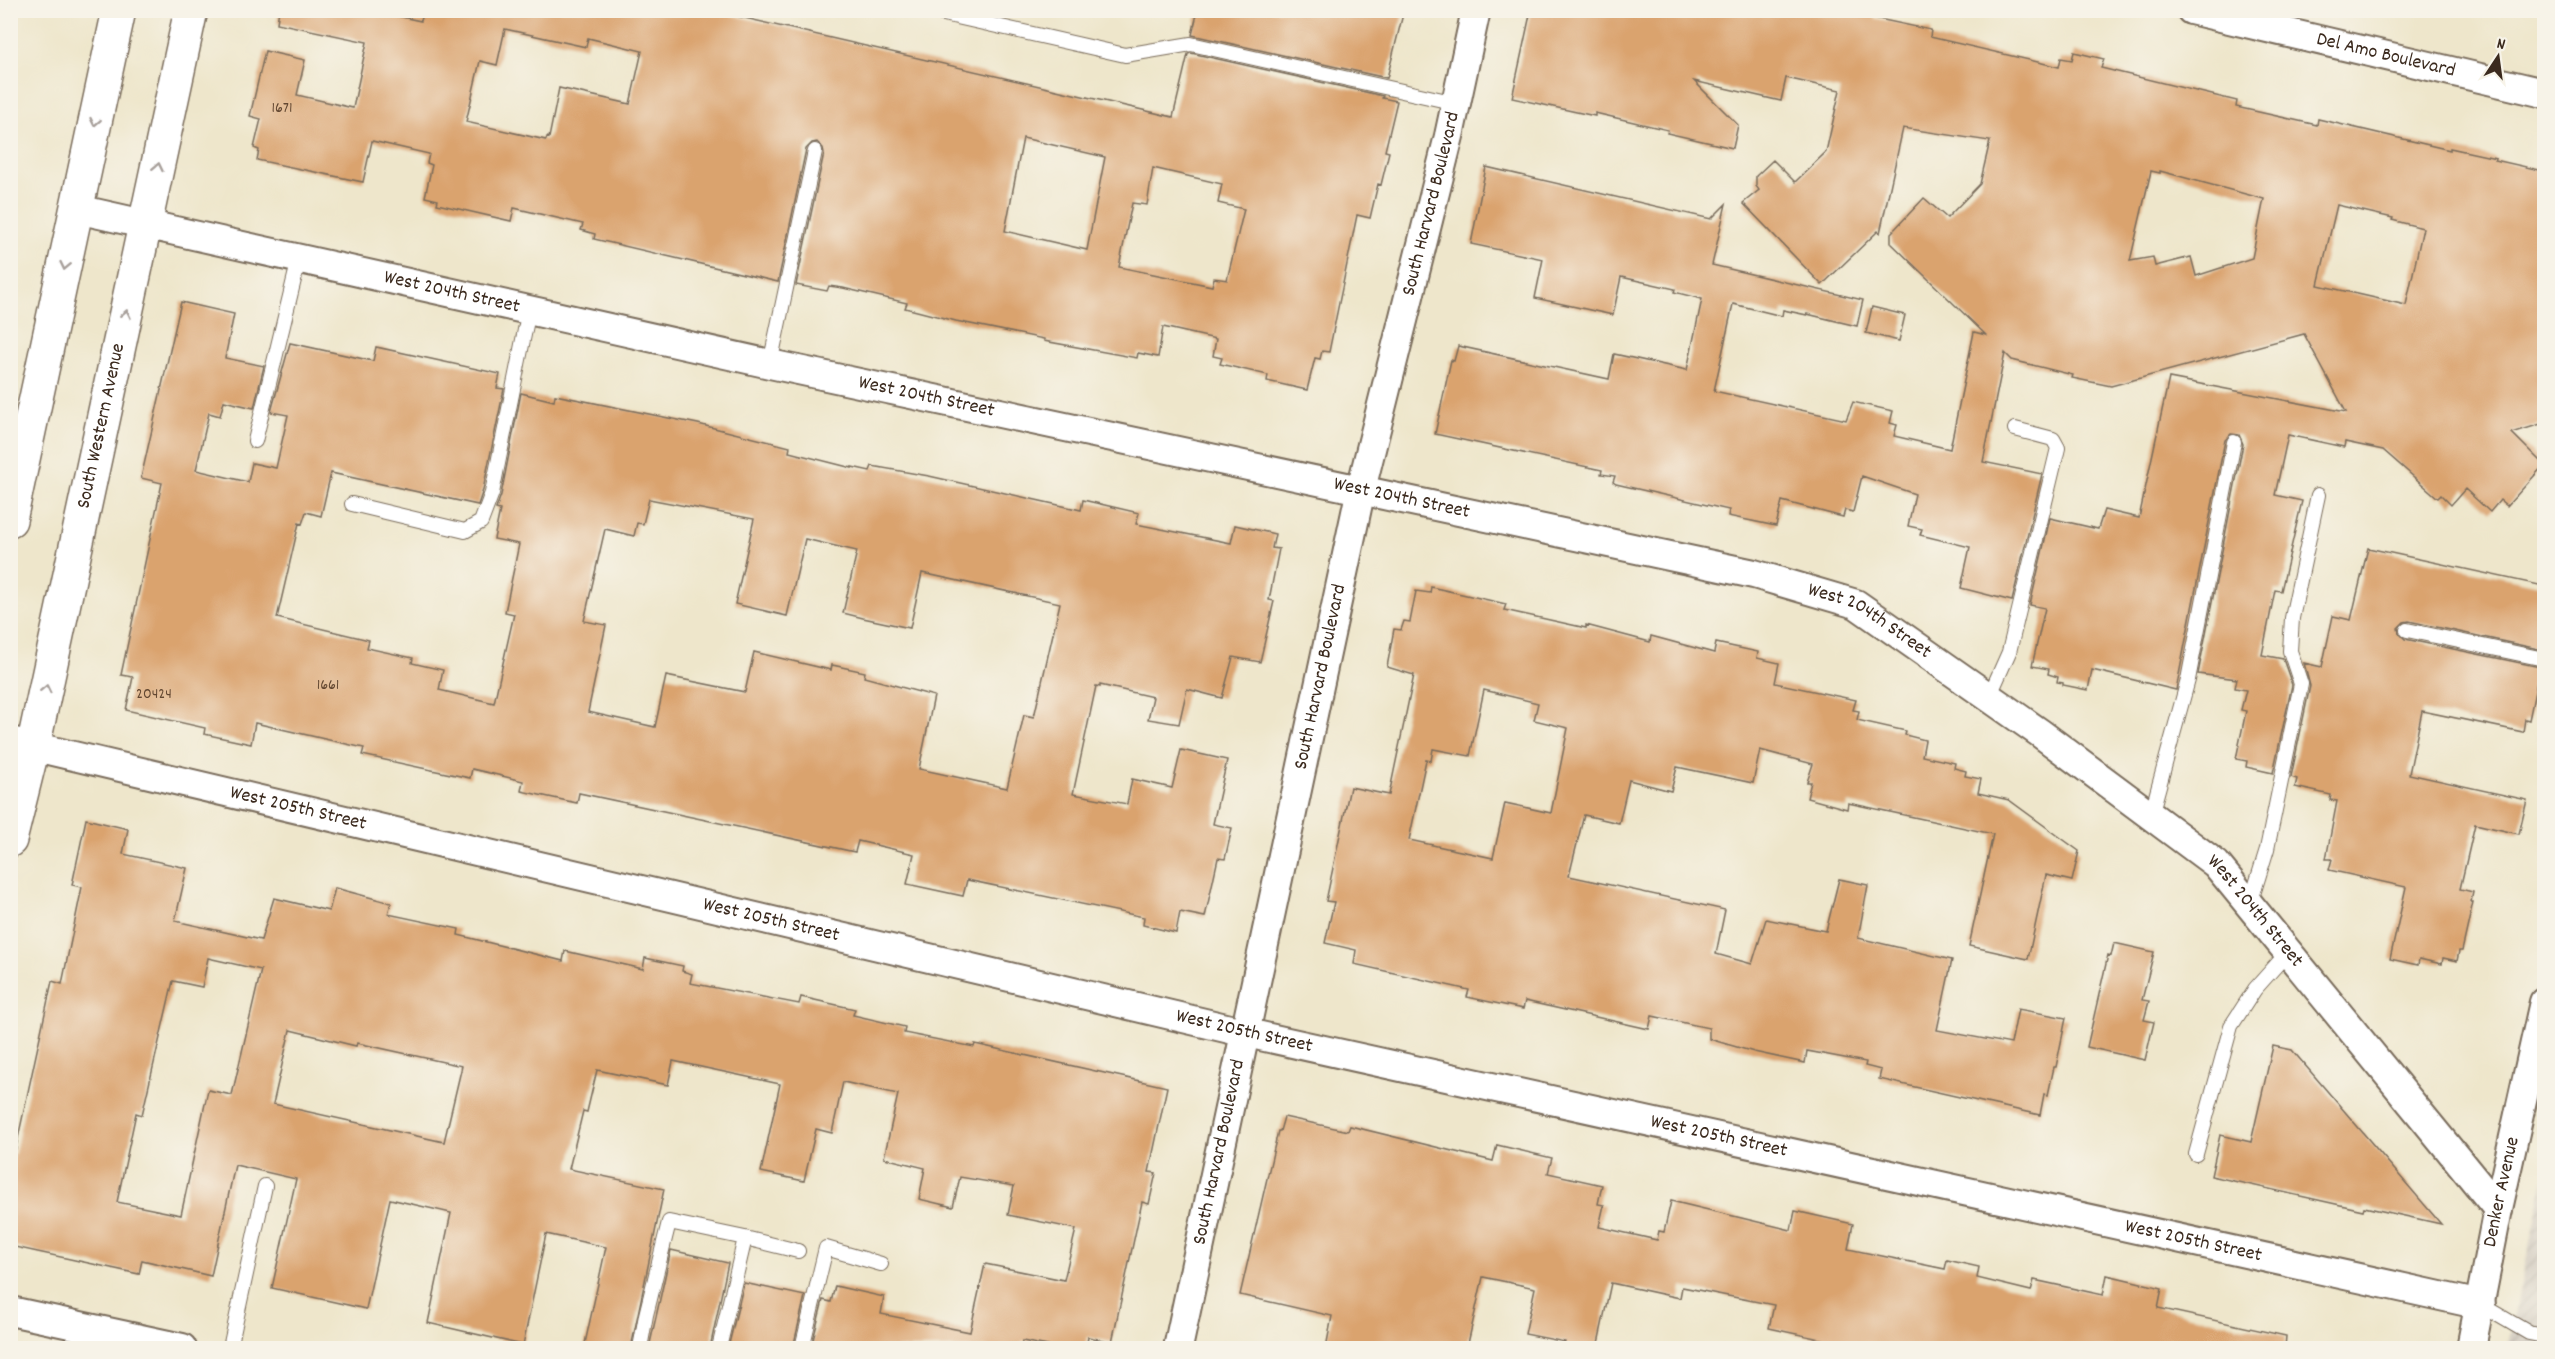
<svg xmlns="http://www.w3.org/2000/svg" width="2555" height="1359" font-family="Dekko,sans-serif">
<defs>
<pattern id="industrial-furrows" width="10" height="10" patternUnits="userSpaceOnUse" patternTransform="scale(1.5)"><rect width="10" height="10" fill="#cbc3b8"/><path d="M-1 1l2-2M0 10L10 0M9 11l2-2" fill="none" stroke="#a69f95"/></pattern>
</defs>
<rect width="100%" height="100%" fill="#f7f3e8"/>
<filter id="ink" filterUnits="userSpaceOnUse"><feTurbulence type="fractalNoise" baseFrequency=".0167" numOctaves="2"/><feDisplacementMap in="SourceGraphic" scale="12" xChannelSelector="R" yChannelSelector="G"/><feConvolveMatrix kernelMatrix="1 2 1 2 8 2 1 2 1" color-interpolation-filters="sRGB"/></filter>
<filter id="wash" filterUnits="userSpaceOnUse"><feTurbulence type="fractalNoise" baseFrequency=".008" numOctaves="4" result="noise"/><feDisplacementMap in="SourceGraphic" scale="24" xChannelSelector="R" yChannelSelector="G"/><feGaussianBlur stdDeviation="1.35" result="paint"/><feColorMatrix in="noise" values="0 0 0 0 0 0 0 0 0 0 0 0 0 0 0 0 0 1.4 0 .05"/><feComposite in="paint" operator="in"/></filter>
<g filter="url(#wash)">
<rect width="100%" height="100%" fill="#eee6cb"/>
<path fill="url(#industrial-furrows)" d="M2544 1178V1348H2507Z"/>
<g id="blocks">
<path fill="#daa36e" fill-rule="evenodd" d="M279 10H369L421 21 424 10H710L1173 117 1188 54 1191 53 1383 96 1382 98 1397 101 1385 151 1389 152 1381 185 1378 184 1370 218 1357 215 1329 352 1322 351 1320 359 1315 358 1307 390 1267 381 1268 375 1220 364 1222 358 1213 356 1216 339 1163 327 1158 357 1138 353 1137 358 1044 341V339L956 321 905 308 907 303 843 288 829 286 827 291 796 285 824 153 823 148 817 142 812 143 806 149 778 282 594 239 595 234 581 230 583 224 514 208 511 221 437 204 438 200 425 197 432 165 427 163 429 154 372 141 363 182 257 160 259 150 254 148 261 119 250 116 265 51 305 60 297 95 353 108 367 42 277 23ZM505 29 586 47 588 38 642 51 630 104 559 88 549 138 547 137 546 140 466 122 480 61 497 65ZM1023 138 1105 157 1087 250 1005 231ZM1153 168 1222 184 1218 203 1244 209 1227 280 1214 278 1212 286 1119 267 1132 203 1147 205Z
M1198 10H1404L1387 78 1192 35Z
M1531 10H1855L1875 15 1874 18 1931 30 1930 37 2059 67 2061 58 2072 60 2074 52 2104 59 2101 68 2237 101 2236 107 2317 125 2318 119 2450 150V148L2496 158 2495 160 2544 171V423L2512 433 2544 465 2507 506 2500 500 2490 512 2465 489 2451 505 2441 495 2438 498 2383 450 2345 442 2344 447 2288 435 2275 495 2302 501 2281 591 2275 590 2262 655 2283 659 2292 685 2273 773 2246 767 2247 761 2236 759 2246 711 2241 710 2246 690 2235 688 2237 679 2198 674 2243 444 2239 435 2231 434 2225 440 2176 690 2092 670 2088 690 2063 685V683L2057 682 2058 677 2048 674 2049 669 2032 666 2045 608 2030 605 2050 518 2098 529 2104 510 2139 518 2169 378 2346 412 2304 334 2111 386 2072 378 2073 375 2012 360 2005 353 1983 462 2042 474 2012 601 1961 588 1970 547 1920 535 1922 529 1908 526 1915 494 1862 476 1853 512 1845 510 1843 517 1782 501 1776 526 1728 516 1729 510 1616 484 1613 482 1615 476 1601 474 1602 470 1435 434 1451 360 1454 361 1458 346 1609 379 1614 354 1687 370 1702 299 1674 292 1675 289 1621 277 1613 315 1535 298 1543 259 1471 244 1486 167 1711 219 1726 204 1712 265 1863 300 1857 326 1807 314V315L1783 310 1782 316 1733 304 1714 391 1846 420 1853 402 1893 411 1890 423 1897 425 1894 436 1950 449 1974 332 1986 335 1891 243V233L1924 198 1947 218 1980 184 1990 141 1903 128 1880 233 1878 231 1822 285 1743 203 1759 190 1756 186V176L1773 160 1795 182 1826 152 1840 90 1786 78 1781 101 1694 81 1738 125 1733 148 1667 133 1668 130 1595 113V116L1512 98ZM2151 171 2160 173V171L2264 199 2252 258 2196 276 2191 257 2155 266 2153 257 2130 261ZM2337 205 2393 218 2392 220 2423 228 2406 305 2318 285Z
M181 302 234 314 225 358 264 366 254 408 224 401 220 416 209 413 196 470 248 482 252 463 276 468 288 415 271 412 290 343 373 361 376 347 500 374 497 388 504 389 483 490 478 505 331 473 321 516 306 512 302 524 299 523 277 618 369 640 367 648 413 658 412 663 443 670 439 690 494 703 514 614 505 612 519 544 494 539 500 510 496 509 501 495 521 393 554 401 555 395 698 424 790 447 789 452 852 468V467L870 471 872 466 929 476 1081 510 1083 500 1139 513 1136 524 1231 543 1235 525 1275 534 1272 548 1279 549 1269 600 1274 601 1260 662 1233 657 1222 698 1187 689 1179 724 1148 719 1153 697 1100 685V687L1096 686 1073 794 1127 804 1132 779 1172 788 1181 750 1227 760 1213 824 1232 828 1225 859 1218 858 1205 917 1180 912 1176 933 1143 925 1144 917 967 880 963 896 907 884 914 854 858 841 855 852 579 793 577 803 521 791 523 781 472 769 470 778 422 768 362 755 364 748 255 723 251 744 204 734 205 728 126 710 133 677 121 675 162 483 141 478ZM649 499 754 519 735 604 787 616 805 539 857 551 843 613 863 618 910 628 922 573 1060 603 1034 717 1024 715 1007 788 919 769 934 696 864 677 865 672 832 665 831 670 754 652 745 692 666 676 655 727 588 712 606 625 584 621 605 529 634 536 637 523 643 524Z
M1872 307 1905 315 1899 341 1866 333Z
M2368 548 2544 586 2543 650 2409 621 2404 622 2398 628 2399 633 2405 639 2540 667 2529 720 2525 719 2523 732 2422 711 2409 774 2527 800 2519 834 2475 824 2460 889 2473 892 2471 902H2473L2462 951H2459L2457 961 2443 958 2442 964 2419 959 2418 965 2390 959 2406 887 2329 870 2332 859H2326L2337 801 2330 800 2331 795 2295 787 2297 779 2291 777 2310 686 2304 663 2322 667 2333 616 2351 620Z
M1431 587 1506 604 1504 610 1586 628V625L1650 642 1651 636 1714 653 1716 643 1758 652 1757 658 1779 663 1775 683 1856 700 1853 710 1859 711 1857 720 1906 731 1905 735 1925 740 1922 756 1955 763 1954 768 1966 771 1965 776 1981 779 1978 793 2009 800 2079 851 2072 881 2046 875 2028 959 1969 946 1993 834 1848 803 1847 809 1807 798 1811 782H1807L1813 764 1760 750 1753 783 1677 767 1671 791 1629 780 1619 823 1584 815 1569 876 1725 910 1716 954 1752 964 1766 919 1826 931 1839 879 1868 885 1858 938 1952 960 1937 1030 2011 1044 2018 1009 2066 1018 2056 1067H2054L2048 1095 2044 1094 2040 1115 1879 1079 1881 1070 1865 1066 1866 1062 1807 1051 1805 1063 1754 1052 1709 1039V1028L1652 1016 1649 1029 1525 1001 1523 1009 1467 997 1469 990 1354 964 1356 950 1325 943 1334 902 1326 901 1350 787 1389 795 1414 675 1387 667 1394 629 1401 630 1404 621 1410 622 1416 591 1430 593ZM1484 690 1538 703 1534 720 1568 728 1551 813 1505 803 1493 858 1409 840 1426 760 1431 761 1433 749 1470 756Z
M86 819 128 829 123 854 187 868 175 921 261 940 274 898 329 911 335 888 391 903 388 914 459 929 458 935 563 961 565 951 643 969 645 958 683 966 682 971 692 974 690 983 799 1004 801 997 855 1009 853 1015 905 1027 904 1033 974 1047 975 1044 1167 1087 1149 1172 1156 1173 1149 1204 1142 1202 1112 1342 1088 1337 1086 1348H1058L1022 1341 1021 1348H811L823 1300 831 1302 835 1286 884 1297 881 1314 970 1332 985 1264 1064 1280 1076 1229 1008 1215 1014 1186 960 1177 953 1207 919 1199 925 1168 884 1158 898 1094 843 1082 832 1133 816 1129 804 1181 761 1172 780 1084 673 1061 668 1085 597 1070 587 1112 583 1111 569 1169 664 1189 631 1348H584L606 1247 546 1234 523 1345 428 1323 451 1213 390 1199 366 1309 272 1288 296 1179 235 1165 211 1276 142 1260 139 1274 10 1246V1175L52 981 62 984 82 887 72 885ZM208 958 261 970 232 1095 208 1090 181 1215 117 1202 136 1113 142 1115 173 981 202 987ZM290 1030 356 1046 357 1043 462 1066 444 1142 273 1104Z
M2114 943 2154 952 2142 1000 2149 1001 2144 1020 2154 1022 2145 1060 2087 1047 2108 955 2111 956Z
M2273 1046 2292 1050 2441 1224 2364 1207 2363 1210 2211 1176 2220 1135 2251 1142Z
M1284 1117 1348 1131 1350 1126 1493 1161 1497 1145 1552 1158 1548 1173 1602 1185 1598 1204 1604 1205 1599 1227 1657 1240 1659 1231 1664 1232 1671 1201 1791 1230 1795 1211 1853 1224 1848 1249 1945 1269 1947 1260 1979 1267 1977 1278 2031 1291 2034 1280 2103 1295 2107 1275 2162 1288 2158 1308 2286 1336 2285 1348H1862L1769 1328 1774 1305 1682 1287 1680 1298 1611 1283 1597 1348H1563L1565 1342 1525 1334 1535 1288 1483 1277 1467 1348H1326L1332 1316 1240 1295 1278 1131H1280Z
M671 1250 728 1263 710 1348H649Z
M744 1283 805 1296 793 1348H728Z"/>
</g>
</g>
<g filter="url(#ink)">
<use href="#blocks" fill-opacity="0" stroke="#7a6c5b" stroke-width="1.5"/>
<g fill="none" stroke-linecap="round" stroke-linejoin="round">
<g stroke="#7a6c5b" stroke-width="16">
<path id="lane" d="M926 10 1125 55 1191 44 1456 103
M770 364 815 151
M255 441 299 259
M352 504 465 531 481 522 492 493 529 310
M2407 630 2544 659
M1989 697 2009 652 2058 448 2053 439 2015 429
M2151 815 2188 680 2234 442
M2250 904 2267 849 2301 684 2290 651 2292 618 2318 495
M2196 1154 2231 1026 2255 989 2289 951
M2481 1305 2529 1333 2544 1336
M230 1348 265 1186
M640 1348 646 1315 669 1222 745 1238
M719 1348 745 1238 798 1251
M802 1348 826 1248 881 1264"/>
</g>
<g stroke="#7a6c5b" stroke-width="32">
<g id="street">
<path id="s1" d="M2191 10 2544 93"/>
<path id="s2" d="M77 209 770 364 1754 574 1856 604 2040 733 2216 864 2498 1209"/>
<path id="s3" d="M10 741 1247 1033 2481 1305"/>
<path d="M10 1311 182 1348"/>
<path id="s4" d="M1178 1348 1361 489 1449 136 1476 10"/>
<path id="s5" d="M2471 1348 2498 1209 2544 1002"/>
</g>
</g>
<g stroke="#7a6c5b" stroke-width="36">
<g id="primary">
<path d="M10 520 119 10"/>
<path id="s6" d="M10 840 33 747 191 10"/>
</g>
</g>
<use href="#lane" stroke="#fff" stroke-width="14"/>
<use href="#street" stroke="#fff" stroke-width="28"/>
<use href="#primary" stroke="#fff" stroke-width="33"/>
</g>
<defs><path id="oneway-chevron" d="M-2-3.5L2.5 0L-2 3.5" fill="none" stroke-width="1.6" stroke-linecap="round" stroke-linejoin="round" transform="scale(1.5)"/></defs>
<g stroke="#a79f9a">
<use href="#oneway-chevron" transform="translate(95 122) rotate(101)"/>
<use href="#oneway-chevron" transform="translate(158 167) rotate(-78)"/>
<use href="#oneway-chevron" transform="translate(65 266) rotate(102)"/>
<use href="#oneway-chevron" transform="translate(126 314) rotate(-78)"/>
<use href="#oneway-chevron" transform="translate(46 689) rotate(-78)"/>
</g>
</g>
<g text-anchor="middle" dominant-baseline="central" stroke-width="4.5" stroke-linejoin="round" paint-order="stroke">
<g font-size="16" fill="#634832">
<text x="282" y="108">1671</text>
<text x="328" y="685">1661</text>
<text x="154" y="694">20424</text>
</g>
<g font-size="20" fill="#3b2a1e" stroke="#f7f3e8">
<text stroke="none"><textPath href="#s1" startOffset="200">Del Amo Boulevard</textPath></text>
<text stroke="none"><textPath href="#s4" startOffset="1172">South Harvard Boulevard</textPath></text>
<text stroke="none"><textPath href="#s2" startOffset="384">West 204th Street</textPath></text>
<text stroke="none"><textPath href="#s2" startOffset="870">West 204th Street</textPath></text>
<text stroke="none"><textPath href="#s6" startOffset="424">South Western Avenue</textPath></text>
<text stroke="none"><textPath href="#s2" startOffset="1356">West 204th Street</textPath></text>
<text stroke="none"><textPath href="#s2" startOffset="1842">West 204th Street</textPath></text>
<text stroke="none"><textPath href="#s4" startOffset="686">South Harvard Boulevard</textPath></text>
<text stroke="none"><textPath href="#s3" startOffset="296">West 205th Street</textPath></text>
<text stroke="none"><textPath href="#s2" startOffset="2328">West 204th Street</textPath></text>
<text stroke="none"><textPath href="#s3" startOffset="782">West 205th Street</textPath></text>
<text stroke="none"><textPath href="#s3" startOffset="1268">West 205th Street</textPath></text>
<text stroke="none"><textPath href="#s3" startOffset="1754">West 205th Street</textPath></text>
<text stroke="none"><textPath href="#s4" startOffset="200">South Harvard Boulevard</textPath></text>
<text stroke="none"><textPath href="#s5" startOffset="159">Denker Avenue</textPath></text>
<text stroke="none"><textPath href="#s3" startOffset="2240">West 205th Street</textPath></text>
</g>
</g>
<rect width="2555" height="1359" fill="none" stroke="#f7f3e8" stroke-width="36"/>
<g transform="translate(2498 57) rotate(13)" stroke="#f7f3e8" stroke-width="4.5" paint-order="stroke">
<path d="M0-4.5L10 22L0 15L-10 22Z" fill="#3b2a1e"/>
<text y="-9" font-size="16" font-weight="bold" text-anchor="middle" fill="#3b2a1e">N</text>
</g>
</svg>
